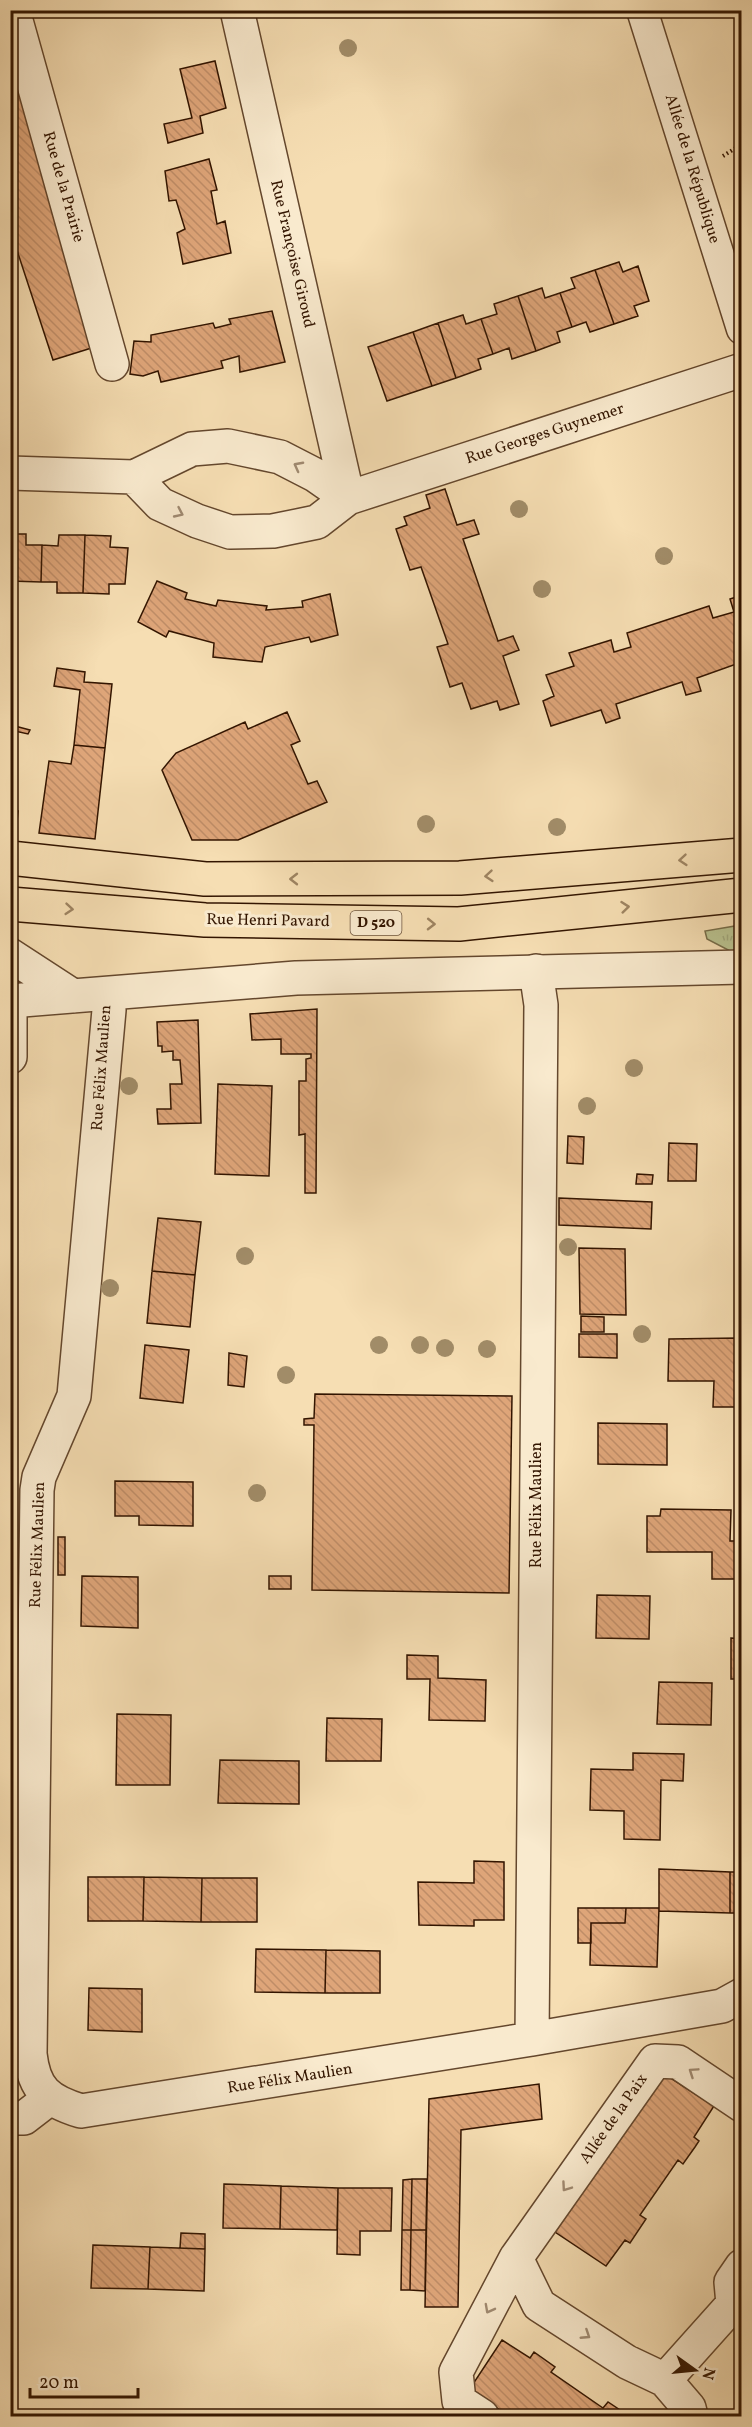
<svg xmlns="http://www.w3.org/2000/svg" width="752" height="2427" font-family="Vollkorn,serif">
<defs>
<pattern id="grass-tufts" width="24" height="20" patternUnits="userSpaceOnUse" patternTransform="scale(1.5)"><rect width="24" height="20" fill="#b9c28f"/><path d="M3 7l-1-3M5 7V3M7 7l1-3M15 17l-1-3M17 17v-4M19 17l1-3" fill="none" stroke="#a0a67a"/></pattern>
<pattern id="building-back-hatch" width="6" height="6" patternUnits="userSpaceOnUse" patternTransform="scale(1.5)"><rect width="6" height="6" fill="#dea579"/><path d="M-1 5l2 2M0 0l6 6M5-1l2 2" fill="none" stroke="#bf8d67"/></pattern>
</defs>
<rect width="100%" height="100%" fill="#f6deb3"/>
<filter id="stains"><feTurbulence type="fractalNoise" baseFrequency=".00333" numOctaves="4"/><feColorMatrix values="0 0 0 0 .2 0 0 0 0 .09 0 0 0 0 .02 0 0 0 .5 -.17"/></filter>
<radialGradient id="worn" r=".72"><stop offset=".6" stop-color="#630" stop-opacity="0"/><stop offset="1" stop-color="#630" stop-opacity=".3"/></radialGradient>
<path fill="url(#grass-tufts)" stroke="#766c48" stroke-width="1.5" d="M741 925V953L732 952 707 939 705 931Z"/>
<path fill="url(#building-back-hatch)" stroke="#331500" stroke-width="1.5" d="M10 28 98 346 53 360 10 229Z
M215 61 226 108 200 116 203 133 168 143 164 124 192 118 180 69Z
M209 159 217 190 211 191 217 224 225 221 231 253 183 264 177 233 185 229 176 200 169 201 165 171Z
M619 262 623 272 638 266 649 301 634 306 638 316 614 324 595 270Z
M595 270 614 324 590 332 586 322 572 327 560 293 575 288 571 278Z
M542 288 545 298 560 293 572 327 557 332 560 342 536 351 518 296Z
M518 296 536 351 512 359 509 348 493 354 481 319 497 314 494 304Z
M272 311 285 362 240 372 239 356 221 361 223 368 161 382 158 371 143 376 130 374 134 341 151 342V335L213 323 215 328 231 324 229 319Z
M463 315 466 324 481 319 493 354 478 359 481 369 456 378 438 323Z
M438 323 456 378 432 386 413 332Z
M413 332 432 386 387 401 368 347Z
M445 489 457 525 474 520 479 534 463 539 498 641 513 636 519 650 503 656 519 704 500 710 497 701 471 709 462 683 450 687 437 647 448 644 421 567 410 570 396 529 407 525 404 517 430 508 426 495Z
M10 534H26V545H42L41 582 10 581Z
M59 535H85L83 593H57V582H41L42 545 58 546Z
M85 535 111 536 110 547 128 548 125 584H109V594L83 593Z
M157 581 187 593 185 599 216 606 218 600 267 606 266 610 303 607 302 601 330 594 338 635 311 642 309 637 265 647 262 662 213 657 214 643 169 631 166 637 138 622Z
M742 595V662L697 678 701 691 686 695 682 682 616 704 620 718 606 723 601 710 551 726 543 701 554 696 546 675 574 666 569 653 611 640 614 652 631 647 627 633 709 606 713 618 734 612 730 599Z
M57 668 85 672 84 682 112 684 105 748 74 745 80 690 54 686Z
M287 712 300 741 291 745 308 784 317 781 327 802 238 840H192L162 770 176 753 245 722 248 729Z
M11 725 30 730 28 734 10 730Z
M74 745 105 748 95 839 39 833 49 761 71 764Z
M10 810 18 811 16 832H10Z
M738 1002H742V1029H737Z
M317 1009 316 1193H305V1134L299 1135V1081H306V1059L311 1058V1054H281V1039L252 1040 250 1014Z
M198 1020 201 1123 158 1124 157 1109H171L170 1084H182L180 1060H173V1051L162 1052V1046H158L157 1022Z
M218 1084 272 1086 269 1176 215 1174Z
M568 1136 584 1137 583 1164 567 1163Z
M669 1143 697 1144 696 1181H668Z
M637 1174 653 1175 652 1184H636Z
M559 1198 652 1202 651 1229 559 1225Z
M158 1218 201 1222 195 1275 152 1271Z
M579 1248 625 1249 626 1315 580 1314Z
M152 1271 195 1275 190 1327 147 1323Z
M581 1316 604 1317V1332H581Z
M579 1334H617V1358L579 1357Z
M737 1338 736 1381H742V1407H713L714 1381H668L669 1339Z
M145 1345 189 1350 183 1403 140 1398Z
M229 1353 247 1356 244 1387 228 1385Z
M315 1394 512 1396 509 1593 312 1590 314 1425H304V1419L314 1418Z
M598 1423 667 1424V1465L598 1464Z
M115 1481 193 1482V1526L139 1525V1516H115Z
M661 1509 731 1510 730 1541H740V1579H712V1552H647V1516H660Z
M58 1537H65V1575H58Z
M82 1576 138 1577V1628L81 1626Z
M269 1576H291V1589H269Z
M597 1595 650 1596 649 1639 596 1638Z
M731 1638 742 1639V1679H731Z
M407 1655 438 1656V1678L486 1680 485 1721 429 1720 430 1679H407Z
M659 1682 712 1683 711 1725 657 1724Z
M117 1714 171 1715 170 1785H116Z
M327 1718 382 1719 381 1761H326Z
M633 1753 684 1754 683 1781 661 1780 660 1840 624 1839V1811L590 1810 591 1769 633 1770Z
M220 1760 299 1761V1804L218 1803Z
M474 1861 504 1862V1920H474V1926L419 1925 418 1882 474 1883Z
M659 1869 730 1872V1913L659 1911Z
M730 1872H742V1913H730Z
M88 1877H144L143 1921H88Z
M144 1877 202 1878 201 1922 143 1921Z
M202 1878H257V1922H201Z
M578 1908H626L625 1923H591V1943H578Z
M626 1908H659L657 1967 590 1965 591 1923H625Z
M256 1949 326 1950 325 1993 255 1992Z
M326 1950 380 1951V1993H325Z
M89 1988 142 1989V2032L88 2030Z
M663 2073 714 2106 694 2137 699 2141 695 2147 683 2164 678 2160 640 2215 646 2219 630 2243 625 2240 606 2266 555 2232Z
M539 2084 542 2119 461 2130 458 2307H425L429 2099Z
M412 2179H427L426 2230H411Z
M412 2179 411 2230H402L403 2180Z
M10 2183 16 2184 14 2225H10Z
M224 2184 281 2186 280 2229 223 2228Z
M281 2186 338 2188 337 2230 280 2229Z
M338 2188H392L391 2231H360V2255L337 2254Z
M402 2230H411L410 2290H401Z
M411 2230H426L425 2291 410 2290Z
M181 2233 205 2234V2249L180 2248Z
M93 2245 150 2247 148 2289 91 2288Z
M150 2247 205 2249 204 2291 148 2289Z
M502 2340 530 2358 534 2352 555 2367 551 2372 603 2408 608 2402 629 2416H509L469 2390Z"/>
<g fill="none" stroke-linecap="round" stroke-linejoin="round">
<g stroke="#64472d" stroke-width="33">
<path id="pedestrian" d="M642 10 742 329"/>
</g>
<g stroke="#64472d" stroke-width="36">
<path id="minor" d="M13 10 112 364
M237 10 348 498
M10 473 134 477 192 449 228 446 280 457 315 475 348 498
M134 477 160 504 197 521 230 532 273 531 317 522 348 498 742 370
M107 994 109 1010 74 1396 39 1477 37 1490 30 2054C34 2090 48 2101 81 2111L532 2039 541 1005 536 971
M10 1008V1057
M532 2039 722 2006 742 1995
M10 2118H24L50 2098
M665 2380 733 2304 731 2282 742 2266
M482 2416 459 2401 456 2372 516 2258
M691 2416 689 2408 665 2380 627 2362 539 2305 516 2258 655 2061 678 2062 742 2105"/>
</g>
<g stroke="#64472d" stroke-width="36">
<path id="tertiary" d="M10 955 73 996
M10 1001 296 978 742 967"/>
</g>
<g stroke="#331500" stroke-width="36">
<path id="primary" d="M10 858 205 879 460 878 742 855
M10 904 205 920 459 924 742 895"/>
</g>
<path stroke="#331500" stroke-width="4" stroke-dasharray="1.5 3" stroke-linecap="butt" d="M723 156 742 144"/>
<use href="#pedestrian" stroke="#f9eace" stroke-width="30"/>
<use href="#minor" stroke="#f9eace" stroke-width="33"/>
<use href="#tertiary" stroke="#f9eace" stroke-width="33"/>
<use href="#primary" stroke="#f6deb3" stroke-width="33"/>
</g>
<g fill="#a18c68">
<circle cx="348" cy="48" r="9"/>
<circle cx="519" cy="509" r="9"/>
<circle cx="664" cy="556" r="9"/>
<circle cx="542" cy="589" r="9"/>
<circle cx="426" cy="824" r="9"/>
<circle cx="557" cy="827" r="9"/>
<circle cx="634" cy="1068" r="9"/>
<circle cx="129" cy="1086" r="9"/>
<circle cx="587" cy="1106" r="9"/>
<circle cx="568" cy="1247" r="9"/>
<circle cx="245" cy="1256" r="9"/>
<circle cx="110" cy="1288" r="9"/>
<circle cx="642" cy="1334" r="9"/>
<circle cx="379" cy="1345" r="9"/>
<circle cx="420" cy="1345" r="9"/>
<circle cx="445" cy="1348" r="9"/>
<circle cx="487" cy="1349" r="9"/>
<circle cx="286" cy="1375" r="9"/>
<circle cx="257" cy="1493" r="9"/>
</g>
<defs><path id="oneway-chevron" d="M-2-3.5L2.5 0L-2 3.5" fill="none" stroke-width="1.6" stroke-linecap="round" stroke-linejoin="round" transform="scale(1.5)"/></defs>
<g stroke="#a08a71">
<use href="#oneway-chevron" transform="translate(298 466) rotate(-152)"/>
<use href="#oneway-chevron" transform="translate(179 513) rotate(25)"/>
<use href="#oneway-chevron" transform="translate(693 2072) rotate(-146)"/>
<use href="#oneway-chevron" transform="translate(566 2187) rotate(125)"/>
<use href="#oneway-chevron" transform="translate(489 2309) rotate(118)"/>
<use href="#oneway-chevron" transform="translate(586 2335) rotate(33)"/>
</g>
<g stroke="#9e8462">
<use href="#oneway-chevron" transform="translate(683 860) rotate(175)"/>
<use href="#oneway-chevron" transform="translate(489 876) rotate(175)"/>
<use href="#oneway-chevron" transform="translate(294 879) rotate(180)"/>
<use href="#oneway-chevron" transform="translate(625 907) rotate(-6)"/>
<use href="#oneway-chevron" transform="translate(69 909) rotate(5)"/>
<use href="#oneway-chevron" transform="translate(431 924) rotate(1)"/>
</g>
<g text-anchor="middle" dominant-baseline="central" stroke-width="6" stroke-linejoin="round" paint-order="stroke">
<rect fill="#f9eace" stroke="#6e553e" stroke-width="1.5" x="350.5" y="911" width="51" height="24" rx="4.5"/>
<g font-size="15" font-weight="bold" fill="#331500">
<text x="376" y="923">D 520</text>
</g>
<g font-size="16" fill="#331500" stroke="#f9eace">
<text transform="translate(692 169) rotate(73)">Allée de la République</text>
<text transform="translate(63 187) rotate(74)">Rue de la Prairie</text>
<text transform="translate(292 254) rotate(77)">Rue Françoise Giroud</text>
<text transform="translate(545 434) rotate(-18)">Rue Georges Guynemer</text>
<text transform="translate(268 921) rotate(1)">Rue Henri Pavard</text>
<text transform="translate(102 1068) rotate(-86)">Rue Félix Maulien</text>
<text transform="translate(537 1505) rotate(-90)">Rue Félix Maulien</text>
<text transform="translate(38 1545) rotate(-88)">Rue Félix Maulien</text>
<text transform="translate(290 2079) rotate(-9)">Rue Félix Maulien</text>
<text transform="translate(614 2119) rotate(-55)">Allée de la Paix</text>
</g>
</g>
<rect width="752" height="2427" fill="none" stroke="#f6deb3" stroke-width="36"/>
<rect x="12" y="12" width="728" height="2403" fill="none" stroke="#331500" stroke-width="3"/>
<rect x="18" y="18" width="716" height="2391" fill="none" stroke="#331500" stroke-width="1.5"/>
<g transform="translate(695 2370) rotate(105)" stroke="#f9eace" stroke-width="4.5" paint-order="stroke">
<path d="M0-4.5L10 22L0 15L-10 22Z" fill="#331500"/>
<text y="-9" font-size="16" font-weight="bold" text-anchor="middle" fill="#331500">N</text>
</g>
<path d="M30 2388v9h108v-9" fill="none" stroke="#331500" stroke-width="3"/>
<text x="39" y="2388" font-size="18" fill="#331500" stroke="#f9eace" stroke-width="4.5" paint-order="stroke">20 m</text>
<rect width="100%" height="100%" filter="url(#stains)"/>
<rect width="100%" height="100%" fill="url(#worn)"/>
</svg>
